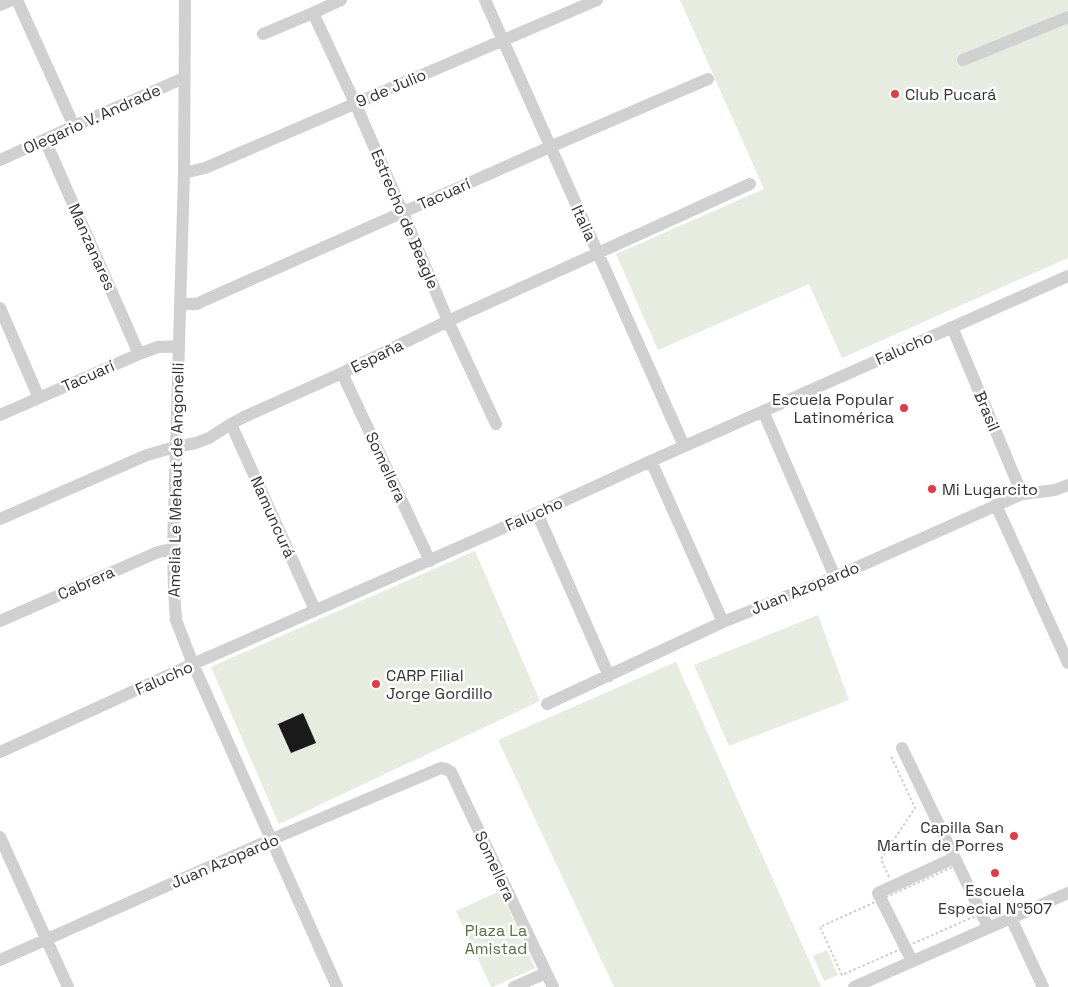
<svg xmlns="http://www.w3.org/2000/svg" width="1068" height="987" font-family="'Space Grotesk',sans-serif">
<rect width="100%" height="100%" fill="#fff"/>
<path fill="#e6ecdf" d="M680 0H1068V258L842 358 809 284 658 350 616 254 764 189Z
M475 551 540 701 279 824 211 667Z
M818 615 849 700 729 746 694 665Z
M676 662 821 987H614L498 740Z
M500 891 535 968 493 987H491L456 911Z
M827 950 838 975 824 981 813 956Z"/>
<path fill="#1a1a1a" d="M303 713 316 743 291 753 278 724Z"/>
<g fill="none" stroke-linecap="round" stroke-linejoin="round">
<path stroke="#cdcdcd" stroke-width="2" stroke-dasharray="2.5 2.5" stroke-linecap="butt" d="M957 865 980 914 842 975 820 927Z
M889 877 881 859 915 808 891 756"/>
<path stroke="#d0d0d0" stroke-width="12" d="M17 0 74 126
M185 0 184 173 173 549 174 590 176 620 193 664 337 987
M485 0 684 446
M0 5 12 0
M313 13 355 103 403 213 448 321 496 424
M263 34 313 13 341 0
M963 60 1068 17
M45 140 139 354
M0 160 74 126 184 78
M184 173 205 168 597 0
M180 304H197L205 300 550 147 708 79
M0 308 39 398
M952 327 1022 494
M342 373 430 561
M763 411 835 577
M0 415 139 354 158 347 178 346
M231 424 315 610
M651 461 723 622
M996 505 1068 663
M537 513 609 676
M0 519 147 455 175 447 196 443 209 438 231 424 244 417 342 373 448 321 750 184
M0 621 158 552 173 549
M547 704 723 622 835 577 1022 494 1055 490 1068 485
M902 748 988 927
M0 752 193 664 537 513 651 461 1068 276
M0 837 68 987
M1011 918 1043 987
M0 960 263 843 441 768 446 769 451 772 553 987
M912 961 878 893 954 858
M514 987 546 973
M854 987 1068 893"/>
</g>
<g fill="#e63946" stroke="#fff" stroke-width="2">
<circle cx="895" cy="94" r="5"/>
<circle cx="904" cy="408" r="5"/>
<circle cx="932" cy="489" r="5"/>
<circle cx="376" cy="684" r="5"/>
<circle cx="1014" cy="836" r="5"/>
<circle cx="995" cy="873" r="5"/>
</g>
<g text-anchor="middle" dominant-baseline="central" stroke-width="5" stroke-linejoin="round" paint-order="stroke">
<g font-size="16" fill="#333" stroke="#fff">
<text transform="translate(391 88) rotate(-23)">9 de Julio</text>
<text transform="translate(92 119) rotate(-24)">Olegario V. Andrade</text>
<text transform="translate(444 194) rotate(-24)">Tacuarí</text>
<text transform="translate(405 219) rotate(67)">Estrecho de Beagle</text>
<text transform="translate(584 223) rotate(65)">Italia</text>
<text transform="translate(92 247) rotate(66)">Manzanares</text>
<text transform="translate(904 348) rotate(-24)">Falucho</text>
<text transform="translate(377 356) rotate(-26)">España</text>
<text transform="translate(88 376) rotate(-24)">Tacuarí</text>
<text transform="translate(987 411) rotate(67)">Brasil</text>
<text transform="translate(386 467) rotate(65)">Somellera</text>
<text transform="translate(176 480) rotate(-89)">Amelia Le Mehaut de Angonelli</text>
<text transform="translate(534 514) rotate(-24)">Falucho</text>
<text transform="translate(273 517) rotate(66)">Namuncurá</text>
<text transform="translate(86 583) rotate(-24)">Cabrera</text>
<text transform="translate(805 588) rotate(-22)">Juan Azopardo</text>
<text transform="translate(164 678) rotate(-24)">Falucho</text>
<text transform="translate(225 861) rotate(-23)">Juan Azopardo</text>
<text transform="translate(495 866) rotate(65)">Somellera</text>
</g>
<g font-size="16" fill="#333" stroke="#fff" text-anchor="start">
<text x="905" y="94">Club Pucará</text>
<text x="894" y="399" text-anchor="end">Escuela Popular<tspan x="894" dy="18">Latinomérica</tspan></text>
<text x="942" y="489">Mi Lugarcito</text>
<text x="386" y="675">CARP Filial<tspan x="386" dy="18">Jorge Gordillo</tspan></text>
<text x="1004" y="827" text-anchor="end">Capilla San<tspan x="1004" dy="18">Martín de Porres</tspan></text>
<text x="995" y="890" text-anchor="middle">Escuela<tspan x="995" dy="18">Especial Nº507</tspan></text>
</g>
<g font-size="16" fill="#56703f" stroke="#fff">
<text x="496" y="930">Plaza La<tspan x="496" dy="18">Amistad</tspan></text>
</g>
</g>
</svg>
